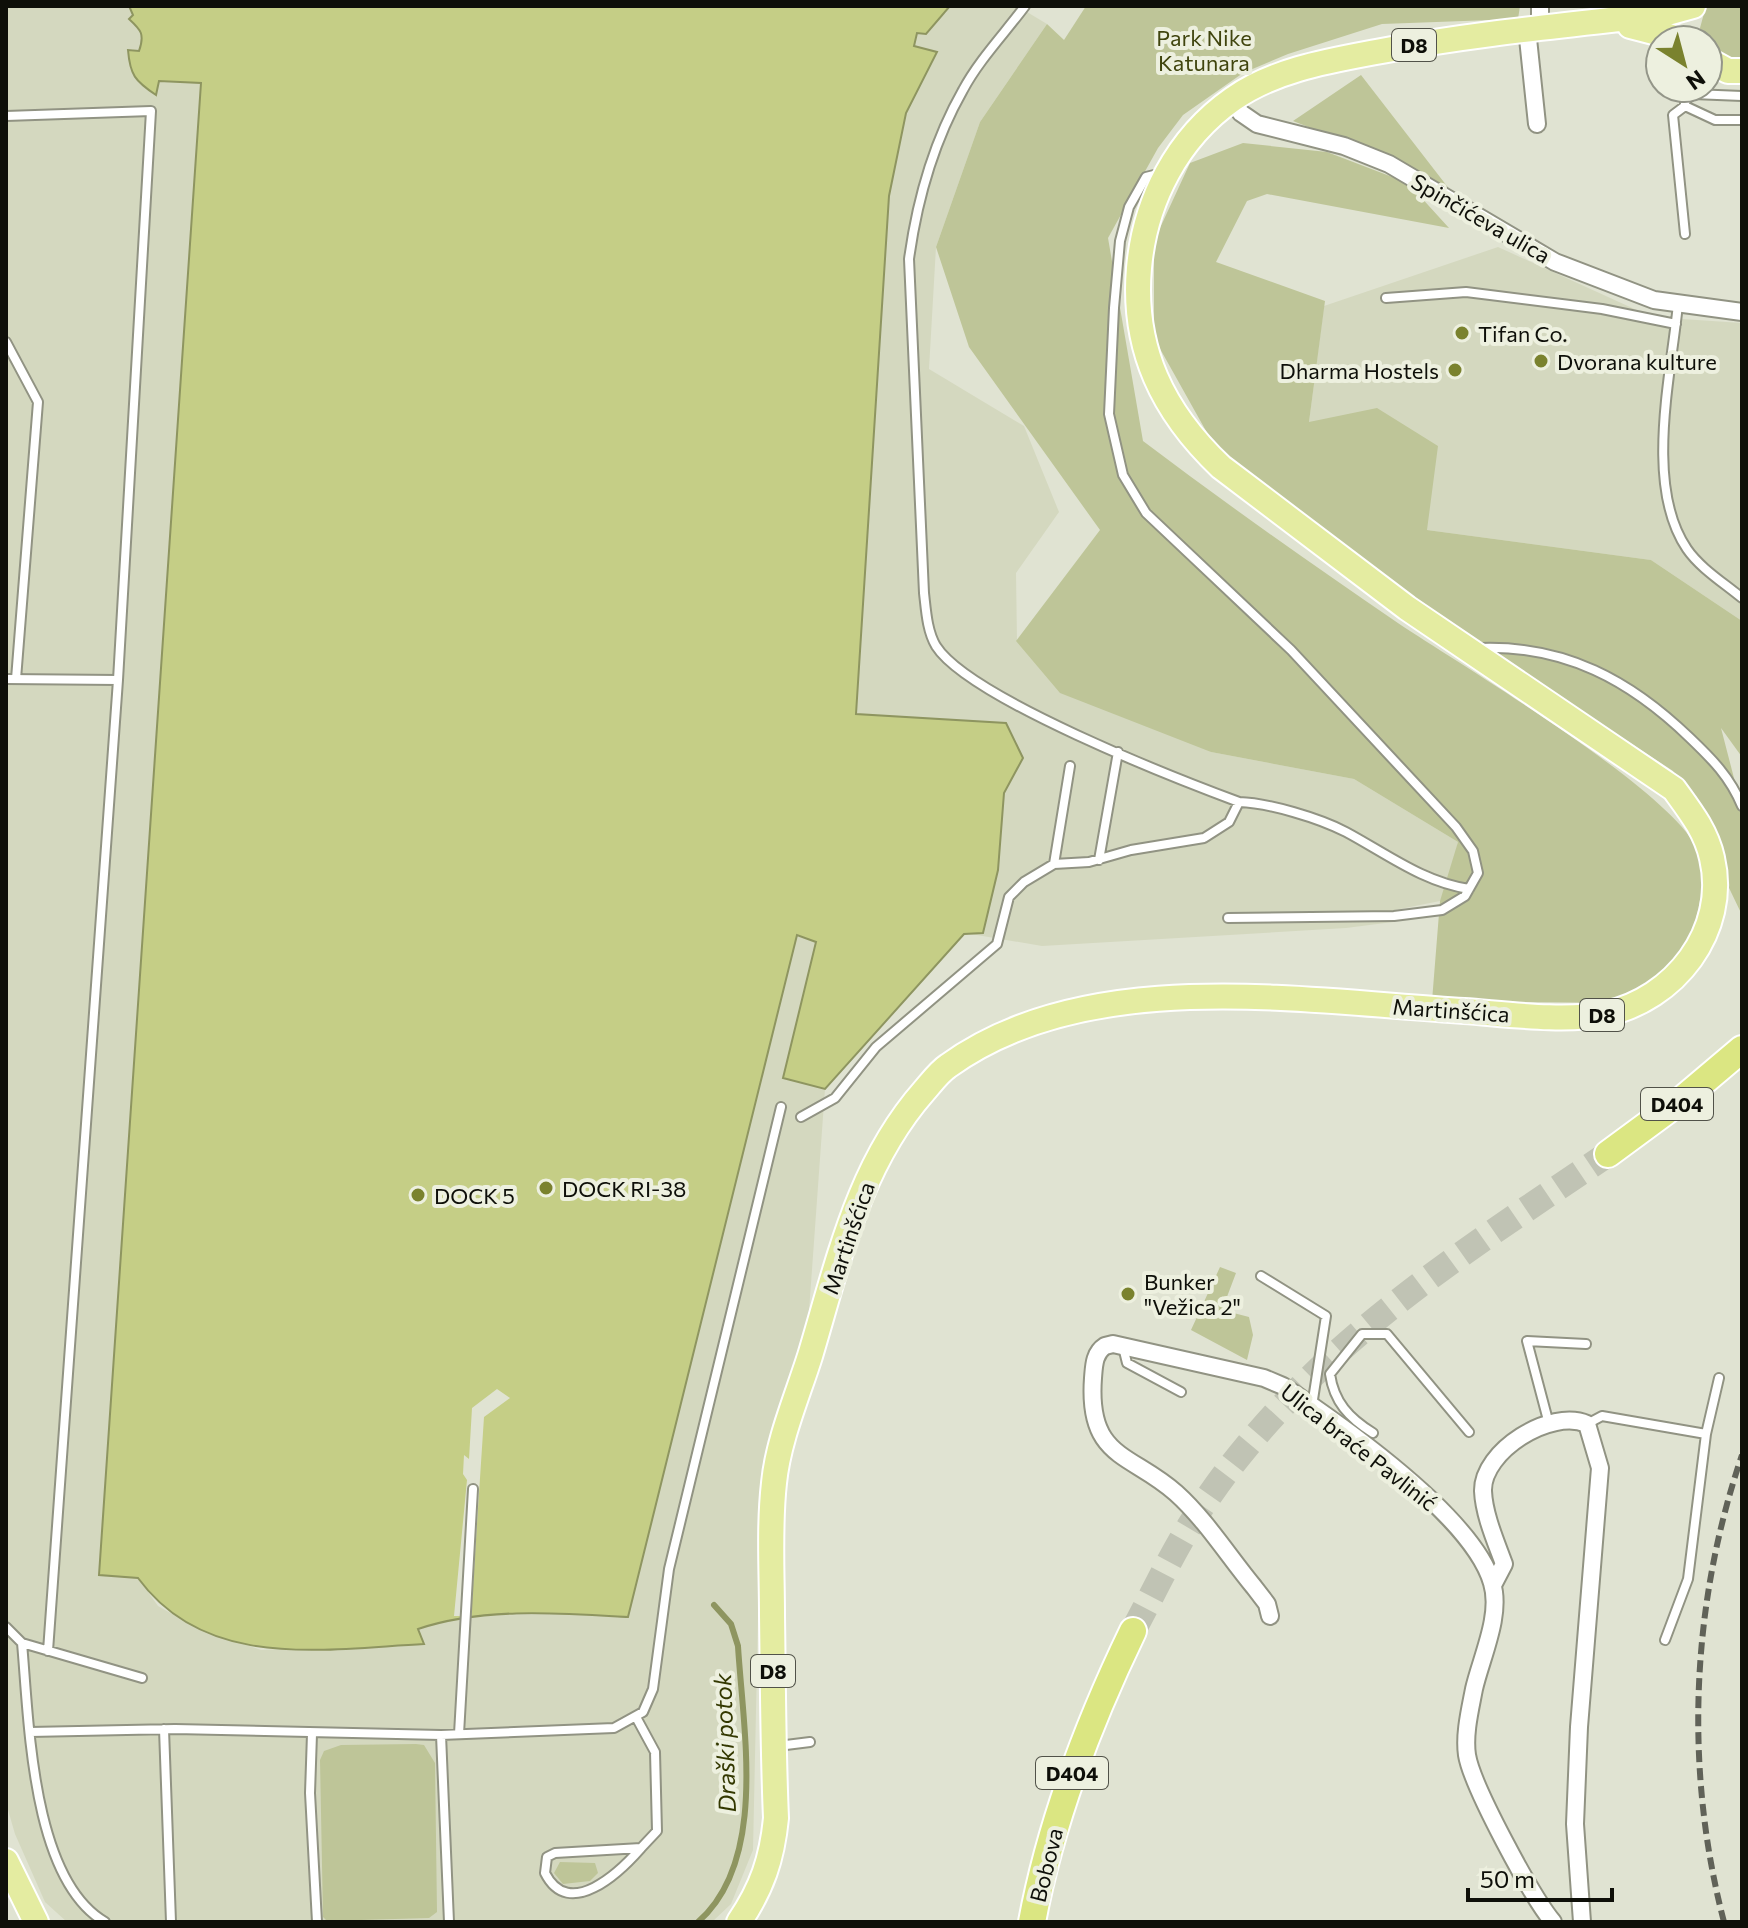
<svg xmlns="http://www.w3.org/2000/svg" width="1748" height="1928" font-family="Commissioner,sans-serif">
<rect width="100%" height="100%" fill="#e0e3d2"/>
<path fill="#d4d8bf" d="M6 6H129L133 16 129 19 141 30 143 39 139 51 129 50 156 94 158 81 201 82 99 1575 138 1578 158 1606 197 1628 261 1650 424 1643 418 1629 454 1616 581 1614 628 1617 797 935 816 941 784 1078 825 1089 808 1325 773 1422 761 1479 753 1850 731 1904 712 1922H67L45 1902 15 1834 6 1803Z
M950 6H1017L1047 24 980 122 936 247 929 369 1024 426 1059 512 1016 573 1017 641 1211 752 1354 779 1458 842 1449 884 1440 901 1395 910 1393 922 1346 928 1042 946 965 933 1004 793 1023 758 856 715 889 196 906 113 936 52 914 46 917 32 946 13Z
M1498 247 1652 317 1742 323V621L1651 560 1427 530 1309 422 1324 306Z"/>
<path fill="#bec598" d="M1086 6H1520L1518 19 1382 24 1288 54 1243 73 1183 115 1158 148 1108 238 1143 441C1225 503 1310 563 1395 621 1457 663 1674 791 1698 851 1709 879 1696 939 1675 960 1660 976 1640 989 1624 1003L1432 1001 1440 901 1458 842 1354 779 1211 752 1060 693 1016 641 1100 530 969 347 936 247 980 122 1047 24 1064 40Z
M1706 6H1742V64L1708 51V40H1702L1700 28Z
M1361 75 1450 190 1375 153 1293 121Z
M1243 143 1327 152 1408 183 1449 228 1267 194 1247 201 1216 262 1325 301 1309 422 1377 408 1438 446 1427 530 1651 560 1742 621V757L1721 728 1742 809V915L1673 771 1473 640 1352 554 1215 447 1154 338V241L1190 163Z
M1220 1267 1236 1273 1222 1310 1249 1317 1253 1335 1247 1360 1191 1330Z
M416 1744 424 1745 435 1763 437 1912 429 1918 327 1921 323 1917 320 1760 324 1751 341 1745Z
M560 1862 595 1863 598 1873 590 1881 563 1884 554 1873Z"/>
<path fill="#c5ce86" stroke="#8e9560" stroke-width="2" d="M129 6H950L926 34 917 33 914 46 937 52 906 113 889 196 856 714 1006 723 1023 758 1004 793 998 870 983 933 964 934 825 1089 783 1078 816 942 797 935 628 1617C560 1613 483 1607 418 1629L424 1644C324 1649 206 1671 138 1578L99 1575 201 83 159 81 156 95C135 81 130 75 128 50L139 51C145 34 141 30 129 19L133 15Z"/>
<path fill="#e0e3d2" d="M497 1389 510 1398 484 1417 471 1616H454L467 1480 463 1474 464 1455 469 1459 472 1408Z"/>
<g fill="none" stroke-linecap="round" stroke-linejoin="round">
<path stroke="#8e9560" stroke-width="6" d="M698 1922C768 1861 743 1730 738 1646L731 1624 714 1605"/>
<path stroke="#c0c3b4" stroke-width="26" stroke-dasharray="26 13" stroke-linecap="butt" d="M1133 1631C1154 1592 1173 1551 1197 1514 1302 1353 1453 1259 1608 1154"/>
<g stroke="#919383" stroke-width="12">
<path id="service" d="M1025 6C1005 33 979 60 963 90 934 141 917 201 909 259L924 593C926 610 927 631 936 646 969 698 1177 779 1239 802 1269 803 1319 818 1346 832 1387 854 1423 882 1469 889
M1742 96 1693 94 1685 101V106L1715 120H1742
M6 116 151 111 118 680 6 679
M1162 179 1154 175 1146 177 1129 207 1120 241 1114 308 1109 414 1123 475 1146 513 1291 650 1456 827 1473 851 1478 873 1465 896 1442 910 1394 916 1228 918
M1685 234 1673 115 1685 106
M1386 298 1466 292 1602 309 1676 324
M1678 304C1671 376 1644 486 1687 549 1700 568 1724 583 1742 598
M6 342 38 402 16 679
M1480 648C1565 645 1630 680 1690 738 1712 759 1730 777 1742 806
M1099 860 1118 752
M1054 864 1070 766
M801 1117 835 1098 876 1047 997 944 1009 897 1024 882 1054 864 1089 862 1131 850 1204 838 1229 822 1239 802
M1261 1276 1326 1316 1312 1406
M1123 1347 1127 1363 1181 1392
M1549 1424 1527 1341 1586 1344
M1587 1424 1602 1416 1706 1434 1719 1378
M1373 1433C1349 1418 1334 1402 1330 1374L1362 1334H1387L1469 1432
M6 1627 22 1643 142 1678
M1665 1640 1688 1579 1706 1434
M22 1643C29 1719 31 1879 105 1922
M48 1651 118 680
M636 1717 655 1752 657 1831 641 1848 555 1853 547 1857 545 1873C569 1921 620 1872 641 1848
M164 1729 171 1922
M30 1732 175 1729 441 1735 614 1728 643 1712 653 1689 669 1569 781 1107
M312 1734 310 1793 317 1922
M459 1734 473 1489
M441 1735 449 1922
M778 1746 810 1742"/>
</g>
<g stroke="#919383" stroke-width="20">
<path id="minor" d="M1540 6V27
M1527 29 1537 124
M1231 100 1241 113 1257 124 1344 146 1389 164 1555 262 1654 300 1742 312
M1493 1585 1504 1564C1496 1542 1484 1515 1483 1491 1482 1451 1551 1408 1587 1424L1600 1468 1579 1727 1575 1824 1582 1922
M1270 1616 1267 1604 1254 1587C1229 1557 1206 1520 1176 1493 1131 1453 1087 1459 1093 1378 1094 1366 1094 1353 1105 1346L1113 1344 1264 1378 1283 1386C1341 1425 1473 1517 1492 1583 1502 1615 1481 1658 1474 1689 1470 1710 1464 1734 1467 1755 1472 1786 1532 1897 1553 1922"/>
</g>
<g stroke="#fff" stroke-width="28">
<path id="primary" d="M1630 26 1684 40
M1708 60 1728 71H1742
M6 1861 36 1922
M739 1922C762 1888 772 1859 776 1818 773 1751 773 1683 772 1615 772 1572 769 1527 774 1483 778 1441 797 1397 810 1356 838 1263 858 1166 924 1091 931 1083 939 1072 948 1066 1087 965 1302 1001 1464 1011 1506 1014 1563 1022 1605 1014 1674 1000 1729 931 1712 858 1706 831 1690 811 1674 789L1407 608 1221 467C1163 412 1132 349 1139 268 1145 201 1177 138 1233 99 1274 70 1328 61 1376 52 1471 34 1568 25 1664 14L1693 6"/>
</g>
<g stroke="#fff" stroke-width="30">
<path id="trunk" d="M1608 1154 1684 1098 1742 1049
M1032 1922C1051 1820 1088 1724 1133 1631"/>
</g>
<use href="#service" stroke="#fff" stroke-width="8"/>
<use href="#minor" stroke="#fff" stroke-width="16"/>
<use href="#primary" stroke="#e4eca1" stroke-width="24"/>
<use href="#trunk" stroke="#dbe682" stroke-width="26"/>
<path stroke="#606258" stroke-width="6" stroke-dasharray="12 6" stroke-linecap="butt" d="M1724 1922C1684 1769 1691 1605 1742 1455"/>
</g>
<g fill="#7a822e" stroke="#edf0df" stroke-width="3">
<circle cx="1462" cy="333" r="8"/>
<circle cx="1541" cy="361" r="8"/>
<circle cx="1455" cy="370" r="8"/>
<circle cx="546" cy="1188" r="8"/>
<circle cx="418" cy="1195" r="8"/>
<circle cx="1128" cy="1294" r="8"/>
</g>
<g text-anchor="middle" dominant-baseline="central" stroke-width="8" stroke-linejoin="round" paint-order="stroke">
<g fill="#edf0df" stroke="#515249" stroke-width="2">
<rect x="1392" y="29" width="44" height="32" rx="6"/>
<rect x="1580" y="999" width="44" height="32" rx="6"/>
<rect x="1641" y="1088" width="72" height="32" rx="6"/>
<rect x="751" y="1655" width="44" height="32" rx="6"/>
<rect x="1036" y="1757" width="72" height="32" rx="6"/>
</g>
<g font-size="20" font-weight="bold" fill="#0e0f09">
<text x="1414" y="45">D8</text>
<text x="1602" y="1015">D8</text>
<text x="1677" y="1104">D404</text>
<text x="773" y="1671">D8</text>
<text x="1072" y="1773">D404</text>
</g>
<g font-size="22" fill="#40450e" stroke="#edf0df">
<text x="1204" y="37">Park Nike<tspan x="1204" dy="25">Katunara</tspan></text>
</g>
<g font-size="22" fill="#0e0f09" stroke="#edf0df">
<text transform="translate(1481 218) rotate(30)">Spinčićeva ulica</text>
<text transform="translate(1451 1010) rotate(4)">Martinšćica</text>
<text transform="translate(848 1238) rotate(-71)">Martinšćica</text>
<text transform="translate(1359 1447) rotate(38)">Ulica braće Pavlinić</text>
<text transform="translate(1046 1865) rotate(-76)">Bobova</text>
</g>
<g font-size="22" fill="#0e0f09" stroke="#edf0df" text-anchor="start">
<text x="1478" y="333">Tifan Co.</text>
<text x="1557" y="361">Dvorana kulture</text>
<text x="1439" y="370" text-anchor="end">Dharma Hostels</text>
<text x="562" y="1188">DOCK RI-38</text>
<text x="434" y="1195">DOCK 5</text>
<text x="1144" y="1281">Bunker<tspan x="1144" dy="25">"Vežica 2"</tspan></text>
</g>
<g font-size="24" font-style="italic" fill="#333800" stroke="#edf0df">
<text transform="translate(724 1743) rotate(-92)">Draški potok</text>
</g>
</g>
<rect width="1748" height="1928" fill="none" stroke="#0e0f09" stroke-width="16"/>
<g transform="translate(1684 64) rotate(144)"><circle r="38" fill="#edf0df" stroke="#949689" stroke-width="2"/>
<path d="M0-6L14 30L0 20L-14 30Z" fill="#7a822e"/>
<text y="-12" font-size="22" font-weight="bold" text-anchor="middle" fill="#0e0f09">N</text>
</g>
<path d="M1468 1888v12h144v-12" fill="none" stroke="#0e0f09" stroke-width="4"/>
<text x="1480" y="1888" font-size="24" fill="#0e0f09" stroke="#edf0df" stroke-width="6" paint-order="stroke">50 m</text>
</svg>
